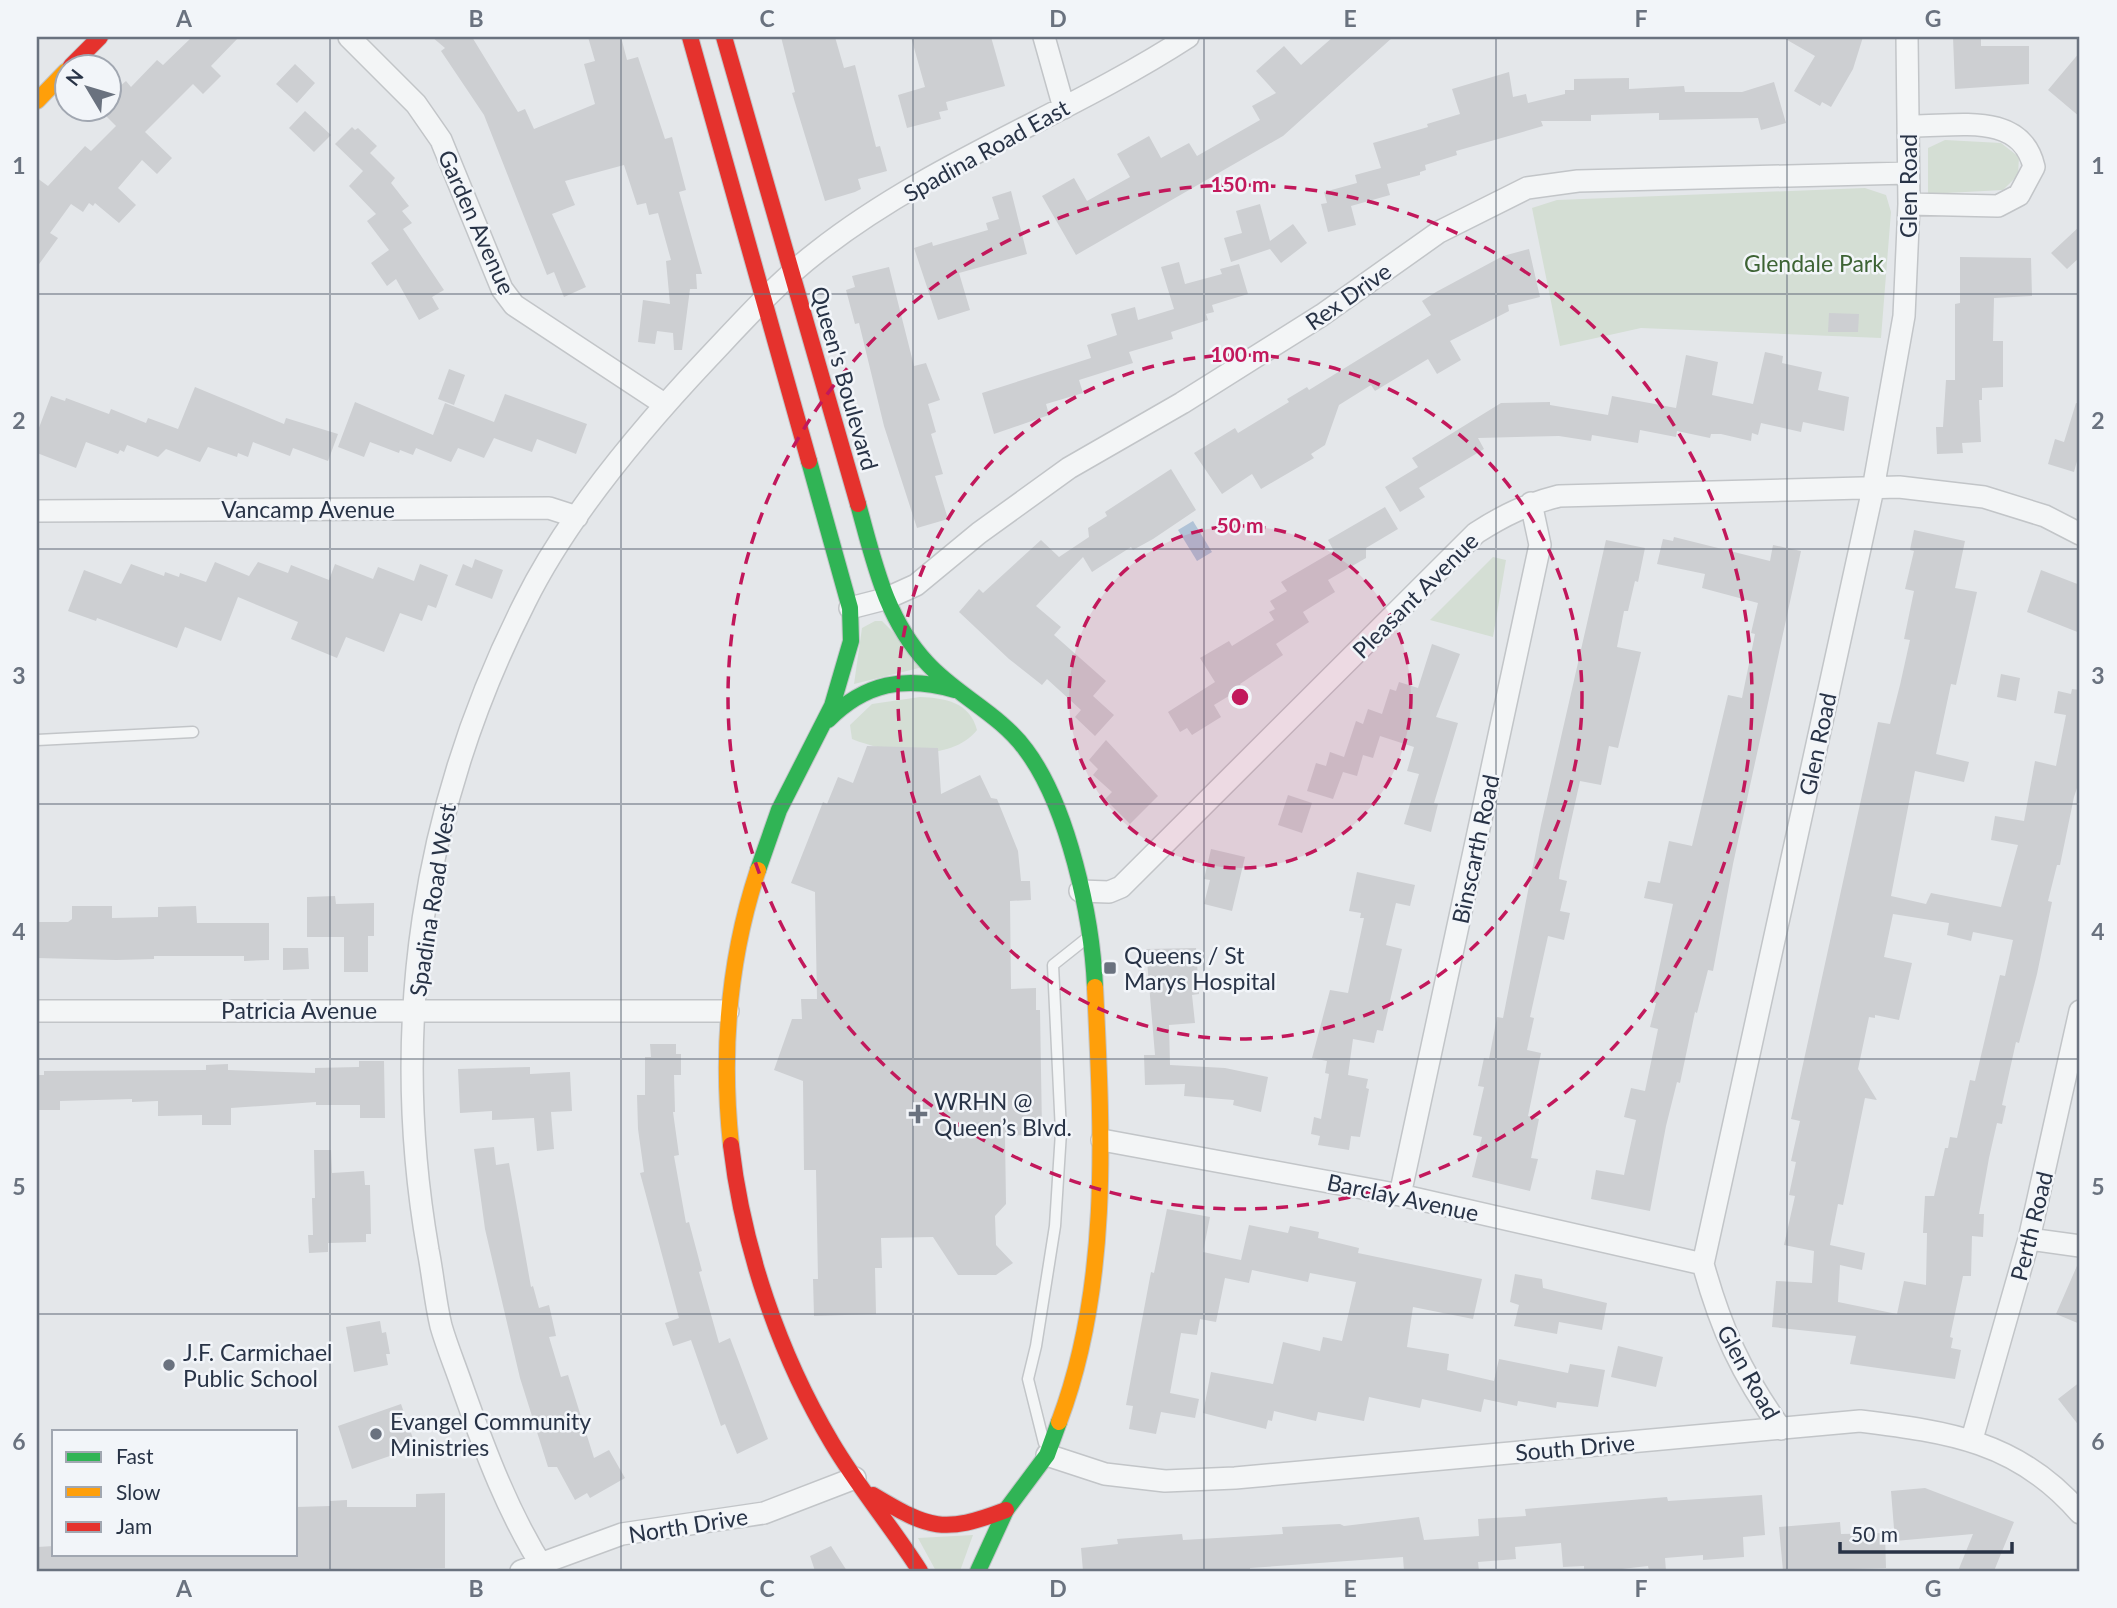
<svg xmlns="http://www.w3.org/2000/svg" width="2117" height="1608" font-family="Lato,sans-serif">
<rect width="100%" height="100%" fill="#e4e7ea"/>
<path fill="#d4ded4" d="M1945 140 2001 143 2019 157 2018 175 2003 190 1928 194V148Z
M1865 188 1886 195 1891 212 1881 338 1641 328 1560 346 1532 208 1557 200Z
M1493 557 1506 560 1493 637 1430 620Z
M875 621H882L927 666 854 684 862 628Z
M920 697C945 698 970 702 977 730 950 764 887 753 852 739L850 725 872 704Z
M973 1535 960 1571H936L918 1538Z"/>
<path fill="#b0c3d7" d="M1193 521 1212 552 1197 561 1178 530Z"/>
<path fill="#cdcfd2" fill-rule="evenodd" d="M192 37H239L211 66 221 76 203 94 193 84 145 132 172 158 157 174 142 160 118 188 136 205 119 223 95 203 93 206 89 203 83 212 71 204 50 233 58 238 37 267V178L48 186 85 146 91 151 116 126 99 109 108 108V98L119 87 126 81 131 87 157 60 163 65Z
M432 37H472L518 112 525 109 534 129 595 104 584 64 595 61 588 37H621L627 60 638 57 665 139 672 137 686 190 679 192 702 274H696L697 289H690L682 350H674L673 333 657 331 655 344 638 342 643 300 670 304 666 261 671 260 658 213 649 215 646 203 637 205 624 165 565 181 575 205 552 214 586 287 564 297 554 272 547 275 484 115 441 51 445 48Z
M781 37H835L844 68 855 65 876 147 880 146 887 171 858 179 861 189 855 192 825 201 792 93 795 92Z
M911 37H991L1005 86 946 102 948 110 939 112 941 119 907 128 898 95 925 87Z
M1333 37H1393L1283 136 1076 255 1042 196 1074 178 1087 201 1130 177 1117 154 1149 136 1161 158 1189 143 1197 156 1260 120 1252 106 1276 93 1256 71 1284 46 1301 65Z
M1782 37H1863L1853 69 1831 107 1822 102 1820 106 1794 91 1815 56Z
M1953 37H1981V46H2029V84L1955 89Z
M2080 52V117L2048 90Z
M295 64 315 83 297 103 276 84Z
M1509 72 1513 97 1526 94 1528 103 1565 94V90H1574V79L1629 78V89L1684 86 1685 92H1742L1774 82 1786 123 1761 130 1758 118 1659 120V113L1591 115V121H1541L1543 126 1456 151 1457 155 1425 165 1426 170 1420 172V175L1387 184 1390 195 1351 206 1356 225 1328 232 1321 204 1327 203 1324 192 1357 183 1355 175 1381 168 1373 143 1428 127 1427 124 1460 114 1452 89Z
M305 111 331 135 314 152 289 128Z
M352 127 355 130 358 128 377 146 370 153 395 178 391 183 409 206 402 211 412 223 403 229 444 290 432 297 439 309 419 320 396 279 387 286 371 263 389 250 367 221 376 214 349 186 363 171 335 144Z
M1011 191 1027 254 959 273 970 310 938 320 914 248 932 242 933 246 988 230 986 223 999 219 992 197Z
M1260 204 1270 241 1293 224 1307 243 1281 263 1270 249 1231 262 1224 238 1242 233 1236 211Z
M2080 226V257L2067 269 2051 253Z
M1529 249 1540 297 1508 305 1509 311 1450 341 1461 360 1437 374 1428 359 1375 391 1371 385 1339 405 1325 445 1311 454 1314 458 1261 489 1252 474 1222 494 1194 453 1235 428 1238 433 1289 402 1287 399 1307 387 1309 390 1431 315 1422 301 1436 292 1503 256Z
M1960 257 2031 258 2032 296 1994 298 1993 341H2003V387L1982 388V400H1979L1981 442 1962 443 1963 453 1937 454 1936 427H1943L1946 380H1955V304L1960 303Z
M1179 262 1185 284 1222 274 1220 269 1239 264 1248 294 1212 305 1214 312 1206 314 1208 320 1171 332 1173 339 1129 352 1133 363 1079 380 1083 393 1046 404 1049 415 994 434 982 393 1091 358 1087 345 1117 335 1111 314 1135 307 1138 320 1174 309 1161 267Z
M889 267 914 366 926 363 940 400 928 404 936 432 931 434 943 474 935 476 948 519 917 528 884 426 859 323 855 324 846 290 855 287 852 276Z
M1829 313 1859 314 1858 332H1828Z
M1765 352 1783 356 1782 363 1822 372 1818 390 1849 397 1844 431 1803 422 1801 432 1761 423 1758 435 1752 433 1751 441 1721 434H1711L1710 438 1677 431 1676 437 1640 430 1638 443 1592 435 1591 441 1559 436 1478 438 1484 449 1419 488 1425 497 1400 512 1385 487 1418 467 1412 458 1501 403 1550 402V405L1608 415 1612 396 1676 408 1686 355 1718 362 1712 395 1753 404Z
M449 369 465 375 454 405 438 399Z
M195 387 284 424 286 418 338 434 328 461 293 448 290 456 253 442 248 457 238 453 237 457 208 447 200 462 166 449 158 457 127 445 124 452 120 450 118 454 86 442 76 468 37 453V433L51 396 65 401 66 398 109 414 111 409 146 423 148 418 178 429Z
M505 394 587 424 576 454 537 439 532 452 494 438 484 458 458 448 451 462 416 448 413 455 400 450 399 453 370 442 364 457 338 447 355 402 433 435 445 403 494 422Z
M2076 403 2080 404V450L2074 472 2048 464 2055 439 2064 442Z
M1171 469 1196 510 1153 539 1133 550 1131 547 1092 572 1083 557 1036 606 1061 627 1054 635 1106 681 1093 696 1114 715 1095 736 1075 717 1081 710 1047 679 1042 685 1009 659 959 612 979 589 983 593 1041 540 1059 557 1089 537 1088 528 1107 516 1105 512Z
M1385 507 1398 529 1366 548V558L1328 580 1335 592 1303 612 1309 622 1276 644 1283 655 1240 684 1242 688 1214 705 1221 717 1192 735 1187 728 1180 732 1168 712 1215 682 1200 658 1229 641 1232 646 1274 620 1269 612 1275 609 1270 601 1287 591 1281 582 1334 551 1328 540Z
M1914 530 1965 541 1955 588 1977 592 1956 685 1951 684 1936 754 1969 762 1964 782 1915 771 1891 896 1926 904 1931 893 2001 907 2018 845 1991 840 1995 816 2024 821 2035 761 2056 766 2066 715 2054 713 2058 691 2071 694 2072 689 2080 690V788H2077L2074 797 2060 865H2057L2048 901 2052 902 2037 974 2019 1043 2016 1042 2002 1105 2006 1106 2002 1124 1997 1123 1989 1158 1979 1214H1984L1983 1237 1972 1236 1971 1276H1963L1950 1337 1953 1338 1951 1348 1961 1350 1955 1379 1850 1364 1856 1336 1772 1327 1776 1281 1812 1283 1814 1251 1784 1245 1795 1196 1789 1195 1796 1162 1791 1161 1800 1121 1791 1119 1878 722 1890 724 1900 685 1910 640 1904 639 1914 591 1905 589 1914 551 1910 550ZM1893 914 1949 923 1947 935 1971 941 1973 932 2013 940 2005 976 2000 975 1975 1081 1970 1080 1957 1138 1950 1137 1948 1148H1945L1934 1196H1925L1923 1233H1927L1926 1285 1904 1281 1897 1314 1838 1302 1840 1265 1862 1270 1865 1253 1830 1245 1838 1204 1843 1205 1865 1098 1877 1100 1858 1069 1869 1017 1875 1018V1015L1899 1020 1912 963 1884 957Z
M1674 537 1770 561 1773 545 1801 551 1733 864 1713 971 1708 970 1697 1013 1695 1012 1680 1083 1677 1082 1666 1126 1650 1211 1591 1199 1596 1170 1624 1175 1636 1120 1624 1117 1631 1088 1645 1091 1658 1029 1650 1027 1656 1003 1652 1002 1673 904 1644 898 1648 881 1660 883 1669 841 1692 846 1728 695 1742 698 1755 634 1751 633 1758 603 1702 588 1705 574 1657 564 1663 539 1673 541Z
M1606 540 1645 548 1638 582 1635 581 1628 611H1624L1617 647 1641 652 1618 748 1609 746 1601 785 1580 781 1560 871 1559 879 1567 881 1560 911 1570 913 1564 940 1548 936 1530 1017 1534 1018 1527 1050 1541 1053 1528 1116 1539 1119 1531 1158 1538 1159 1530 1191 1472 1177 1482 1137 1473 1135 1484 1087 1478 1086 1484 1058 1489 1059 1497 1017 1503 1018 1541 825Z
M475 559 503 570 492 599 455 585 463 564 472 568Z
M215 562 249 576 258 562 288 573 291 565 329 580 335 564 373 579 378 567 414 581 420 564 448 575 436 608 428 605 422 621 400 613 384 652 346 637 337 658 291 639 298 622 238 597 221 641 185 627 177 648 97 618 96 621 68 611 84 570 121 584 131 564 164 576 165 572 179 577 180 573 206 582Z
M2041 570 2080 585V633L2027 612Z
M1432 644 1460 654 1436 717 1458 723 1434 803 1438 804 1431 832 1404 824 1419 774 1407 771 1414 747 1380 736 1373 758 1363 755 1357 776 1343 772 1333 799 1307 791 1316 763 1326 766 1330 752 1344 757 1356 721 1363 724 1368 709 1382 714 1390 689 1396 691 1399 682 1418 688Z
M2001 674 2020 678 2016 701 1997 697Z
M1106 740 1158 796 1130 824 1105 799 1112 792 1093 775 1098 769 1089 760Z
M867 746 938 748 941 794 980 775 991 798 997 799 1018 851 1021 881H1030L1031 900 1010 901 1011 989 1036 988V1010H1040L1042 1130H1031L1032 1135 1005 1136 1006 1204 995 1216 996 1245 1013 1263 996 1275H958L933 1237 881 1238 882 1268H875L876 1314 814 1316 813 1279H818L816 1170H804L803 1081 774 1070 792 1019H802L801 999H817L815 892 791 883 823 802 827 804 838 777 853 783Z
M1288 795 1312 803 1302 833 1278 825Z
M1211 849 1245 857 1232 911 1204 904 1210 880 1204 879Z
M1357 872 1415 885 1410 906 1396 903 1386 945 1402 949 1383 1031 1377 1030 1374 1043 1353 1039 1348 1075 1368 1079 1366 1088 1369 1089 1360 1137 1351 1136 1349 1150 1318 1145 1320 1136 1311 1134 1314 1117 1321 1119 1329 1074 1325 1073 1327 1061 1312 1058 1330 990 1348 993 1364 918H1360L1361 913 1349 911Z
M335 896 336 904 374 903V936H368V972H344V937H307V897Z
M72 906H112V918L158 917V907L196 906 197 923H269V960L244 961V956H154V959L116 960 37 958V922H68L72 919Z
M283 948H308L309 969 283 970Z
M1196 948 1199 994 1192 995 1195 1023 1169 1025 1170 1065 1225 1068 1268 1077 1261 1112 1233 1105 1234 1100 1184 1096 1185 1084 1145 1085 1144 1055H1155L1146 949Z
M650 1044H676V1054H681V1075H674L675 1112H673L679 1155 674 1156 686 1223 689 1222 702 1271 699 1272 719 1343 730 1338 768 1439 737 1454 725 1424 721 1426 691 1340 673 1346 665 1323 679 1318 640 1173 644 1172 638 1129 637 1095H645V1057H651Z
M359 1061H384L385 1118H360V1105H316V1102L231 1108V1125H202V1115L158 1116V1101L132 1102V1099L60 1101V1110H37V1075H44V1071L206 1070V1065L228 1064V1070L315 1073V1068L359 1067Z
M530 1067V1074L570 1072 572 1111 551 1112 554 1149 537 1151 534 1118 492 1120V1111L460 1113 458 1069Z
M494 1147 496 1165 509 1163 531 1287 533 1286 539 1308 549 1305 556 1336 549 1337 561 1377 568 1375 594 1458 609 1450 625 1478 590 1498 587 1493 575 1500 557 1467H548L520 1378 485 1229 474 1149Z
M314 1150H331L332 1173 364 1171 365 1185H370L371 1234H366V1242L328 1243V1252L309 1253 308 1235H313L312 1198H315Z
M1167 1209 1210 1217 1203 1252 1241 1260 1249 1225 1288 1233 1290 1226 1319 1232 1318 1238 1359 1248 1358 1253 1482 1279 1473 1319 1413 1307 1407 1347 1449 1354 1447 1370 1494 1381 1499 1359 1568 1373 1570 1364 1605 1370 1598 1407 1557 1402 1556 1408 1518 1401 1517 1406 1484 1399 1481 1412 1422 1399 1420 1408 1369 1397 1364 1421 1318 1412 1316 1421 1274 1411 1272 1421 1268 1420 1266 1429 1203 1413 1211 1372 1273 1384 1283 1342 1320 1351 1323 1337 1342 1341 1356 1282 1310 1273 1308 1282 1252 1270 1249 1283 1225 1278 1216 1322 1200 1319 1197 1335 1181 1333 1170 1393 1199 1399 1195 1418 1161 1412 1156 1434 1129 1429 1133 1406 1126 1405 1151 1272 1154 1273Z
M2080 1259V1324L2056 1314Z
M1515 1274 1542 1279 1543 1288 1607 1303 1602 1330 1559 1322 1557 1334 1514 1326 1519 1305 1510 1302Z
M380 1321 382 1333 386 1332 390 1354H386L388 1365 354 1372 346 1327Z
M1618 1346 1663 1357 1656 1387 1611 1377Z
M2080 1382V1427L2058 1399Z
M401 1404 416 1447 352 1469 338 1426Z
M1925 1488 2014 1522 1994 1571H1958L1973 1534 1895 1541 1891 1491Z
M445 1493V1568L37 1571V1547L54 1546V1554H296V1507L330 1506V1501L347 1500V1507H416V1494Z
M1762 1495 1765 1535 1743 1537 1744 1557 1703 1560V1555L1665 1558 1666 1571H1649L1648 1566 1604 1571H1584V1566L1563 1567 1561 1543 1515 1547 1516 1559 1478 1562 1479 1571H1404L1403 1557 1250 1568V1571H1083L1081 1548 1118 1544 1117 1539 1182 1534 1183 1540 1283 1534 1282 1527 1340 1524 1344 1526 1419 1517 1424 1540 1479 1536 1478 1519 1526 1516 1525 1509 1667 1497 1668 1501Z
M1840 1522 1841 1534 1885 1533 1886 1568 1783 1571 1779 1527Z
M831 1546 847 1571H815L810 1556Z"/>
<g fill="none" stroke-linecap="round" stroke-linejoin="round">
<g stroke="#c2c5c8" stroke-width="13">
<path id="lane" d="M37 740 193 732
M1044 1443 1028 1379 1036 1346 1055 1226 1061 1132 1053 965 1087 938"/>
</g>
<g stroke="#c2c5c8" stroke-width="24">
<path id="street" d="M349 37 416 104 441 140 502 289 514 305 664 404
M1044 37 1064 108
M1909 204 1998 206 2019 195 2034 167C2021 110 1954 127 1909 126
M37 511 549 508 577 517
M850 608 885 599 916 585 979 533 1069 468 1182 403 1322 315 1439 232 1527 188 1578 181 1908 173
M1080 891 1109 892 1121 887 1476 533C1504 515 1527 504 1559 496L1899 487 1984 497 2045 516 2080 534
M37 1011H728
M1102 1140 1400 1195 1703 1264
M1400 1195 1540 545 1531 503
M2029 1239 2080 1246
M1781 1429C1741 1373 1721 1329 1703 1264L1873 489 1904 316 1909 204 1907 37
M1972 1439 2029 1239 2080 1011
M1047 1455 1105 1474 1165 1481 1235 1478 1860 1421C1948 1432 2018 1441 2080 1513
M521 1571 622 1534 764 1513 855 1478
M545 1571C509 1515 485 1451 463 1389 456 1368 447 1347 441 1326 435 1301 433 1275 428 1250 389 1026 422 805 525 602 568 515 641 429 708 358 742 322 778 282 817 252 930 163 1068 115 1188 37"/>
</g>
<g stroke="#c2c5c8" stroke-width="18">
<path id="fast" d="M858 504C874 561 885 618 927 663 956 695 1000 714 1026 750 1068 806 1092 917 1095 987
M828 720C865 683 905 675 955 690
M758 870 779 810 832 706 851 641 850 608 809 461
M978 1571 1006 1510 1047 1455 1059 1422"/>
</g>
<g stroke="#c2c5c8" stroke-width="18">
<path id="slow" d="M37 101 66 71
M731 1145C721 1051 728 961 758 870
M1059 1422C1111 1284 1102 1131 1095 987"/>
</g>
<g stroke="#c2c5c8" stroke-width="18">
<path id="jam" d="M690 37 809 461
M724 37 858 504
M71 66 100 37
M731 1145C743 1248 779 1354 832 1443 858 1487 892 1527 920 1571
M873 1495C930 1529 943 1534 1006 1510"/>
</g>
<use href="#lane" stroke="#f3f5f6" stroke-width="10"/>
<use href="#street" stroke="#f3f5f6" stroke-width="21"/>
<use href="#fast" stroke="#30b455" stroke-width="16"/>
<use href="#slow" stroke="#ff9f0a" stroke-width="16"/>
<use href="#jam" stroke="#e5322d" stroke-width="16"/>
</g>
<path fill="none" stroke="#6a727f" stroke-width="2" stroke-opacity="0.55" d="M330 37V1571M621 37V1571M913 37V1571M1204 37V1571M1496 37V1571M1787 37V1571M37 294H2080M37 549H2080M37 804H2080M37 1059H2080M37 1314H2080"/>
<circle cx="1240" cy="697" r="171" fill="#c2185b" fill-opacity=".12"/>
<g fill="none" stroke="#c2185b" stroke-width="3.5" stroke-dasharray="12 9">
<circle cx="1240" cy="697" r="171"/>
<circle cx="1240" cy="697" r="342"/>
<circle cx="1240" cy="697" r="512"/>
</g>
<g fill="#6a727f" stroke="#f2f5f9" stroke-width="2.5">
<rect x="1103" y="961" width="14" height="14" rx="3.5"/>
<path d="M914.5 1103.5h7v7h7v7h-7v7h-7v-7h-7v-7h7z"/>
<circle cx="169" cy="1365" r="7"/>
<circle cx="376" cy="1434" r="7"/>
</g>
<g text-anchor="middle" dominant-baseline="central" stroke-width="5" stroke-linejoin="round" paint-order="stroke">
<g font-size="23" fill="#283346" stroke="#f2f5f9">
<text transform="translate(986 150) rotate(-29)">Spadina Road East</text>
<text transform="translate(1908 186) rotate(-90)">Glen Road</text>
<text transform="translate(477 222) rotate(66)">Garden Avenue</text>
<text transform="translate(1348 296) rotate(-35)">Rex Drive</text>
<text transform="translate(845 378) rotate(74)">Queen's Boulevard</text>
<text x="308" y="509">Vancamp Avenue</text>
<text transform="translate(1415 595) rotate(-45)">Pleasant Avenue</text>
<text transform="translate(1817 744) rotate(-78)">Glen Road</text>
<text transform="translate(1475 849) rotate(-78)">Binscarth Road</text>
<text transform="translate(432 900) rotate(-81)">Spadina Road West</text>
<text x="299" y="1010">Patricia Avenue</text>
<text transform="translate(1403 1197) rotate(12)">Barclay Avenue</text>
<text transform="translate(2031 1226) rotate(-76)">Perth Road</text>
<text transform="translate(1749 1372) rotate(61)">Glen Road</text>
<text transform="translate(1575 1447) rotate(-5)">South Drive</text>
<text transform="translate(688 1525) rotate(-9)">North Drive</text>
</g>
<g font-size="23" fill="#3d6334" stroke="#f2f5f9">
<text x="1814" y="263">Glendale Park</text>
</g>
<g font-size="23" fill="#283346" stroke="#f2f5f9" text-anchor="start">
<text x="1124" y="955">Queens / St<tspan x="1124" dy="26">Marys Hospital</tspan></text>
<text x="934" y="1101">WRHN @<tspan x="934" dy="26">Queen’s Blvd.</tspan></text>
<text x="183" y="1352">J.F. Carmichael<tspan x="183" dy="26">Public School</tspan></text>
<text x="390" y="1421">Evangel Community<tspan x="390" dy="26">Ministries</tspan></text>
</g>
</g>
<circle cx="1240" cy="697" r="10" fill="#c2185b" stroke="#f2f5f9" stroke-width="3.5"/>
<g font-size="21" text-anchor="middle" font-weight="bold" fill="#c2185b" stroke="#f2f5f9" stroke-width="5" stroke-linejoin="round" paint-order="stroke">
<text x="1240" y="192">150 m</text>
<text x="1240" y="362">100 m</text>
<text x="1240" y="533">50 m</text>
</g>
<rect width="2117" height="1608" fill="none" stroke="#f2f5f9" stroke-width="77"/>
<rect x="52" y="1430" width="245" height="126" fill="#f2f5f9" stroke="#a1a7b1" stroke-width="2"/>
<rect x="66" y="1452" width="35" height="10" fill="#30b455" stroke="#a1a7b1" stroke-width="2"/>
<text x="116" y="1464" font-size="21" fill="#283346">Fast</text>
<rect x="66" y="1487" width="35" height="10" fill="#ff9f0a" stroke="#a1a7b1" stroke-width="2"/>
<text x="116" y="1500" font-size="21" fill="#283346">Slow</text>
<rect x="66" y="1522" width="35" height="10" fill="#e5322d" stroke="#a1a7b1" stroke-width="2"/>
<text x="116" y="1534" font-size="21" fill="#283346">Jam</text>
<g transform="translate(88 88) rotate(308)"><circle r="33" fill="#f2f5f9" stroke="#a1a7b1" stroke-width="2"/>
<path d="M0-5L12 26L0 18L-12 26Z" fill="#6a727f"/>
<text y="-10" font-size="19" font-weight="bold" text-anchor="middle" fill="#283346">N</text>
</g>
<path d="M1840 1542v10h172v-10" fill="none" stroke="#283346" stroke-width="3.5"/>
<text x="1851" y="1542" font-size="21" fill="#283346" stroke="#f2f5f9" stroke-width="5" paint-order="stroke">50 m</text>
<rect x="38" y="38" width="2040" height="1532" fill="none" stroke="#6a727f" stroke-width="2.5"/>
<g font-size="23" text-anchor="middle" font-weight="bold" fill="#6a727f">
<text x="184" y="27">A</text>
<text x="476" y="27">B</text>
<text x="767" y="27">C</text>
<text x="1058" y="27">D</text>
<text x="1350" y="27">E</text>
<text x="1641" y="27">F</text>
<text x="1933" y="27">G</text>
<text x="19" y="174">1</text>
<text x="2098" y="174">1</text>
<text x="19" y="429">2</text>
<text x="2098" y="429">2</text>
<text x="19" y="684">3</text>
<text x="2098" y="684">3</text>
<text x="19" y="940">4</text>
<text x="2098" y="940">4</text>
<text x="19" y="1195">5</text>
<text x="2098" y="1195">5</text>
<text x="19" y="1450">6</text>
<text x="2098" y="1450">6</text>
<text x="184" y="1597">A</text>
<text x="476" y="1597">B</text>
<text x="767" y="1597">C</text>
<text x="1058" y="1597">D</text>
<text x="1350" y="1597">E</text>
<text x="1641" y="1597">F</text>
<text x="1933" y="1597">G</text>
</g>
</svg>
